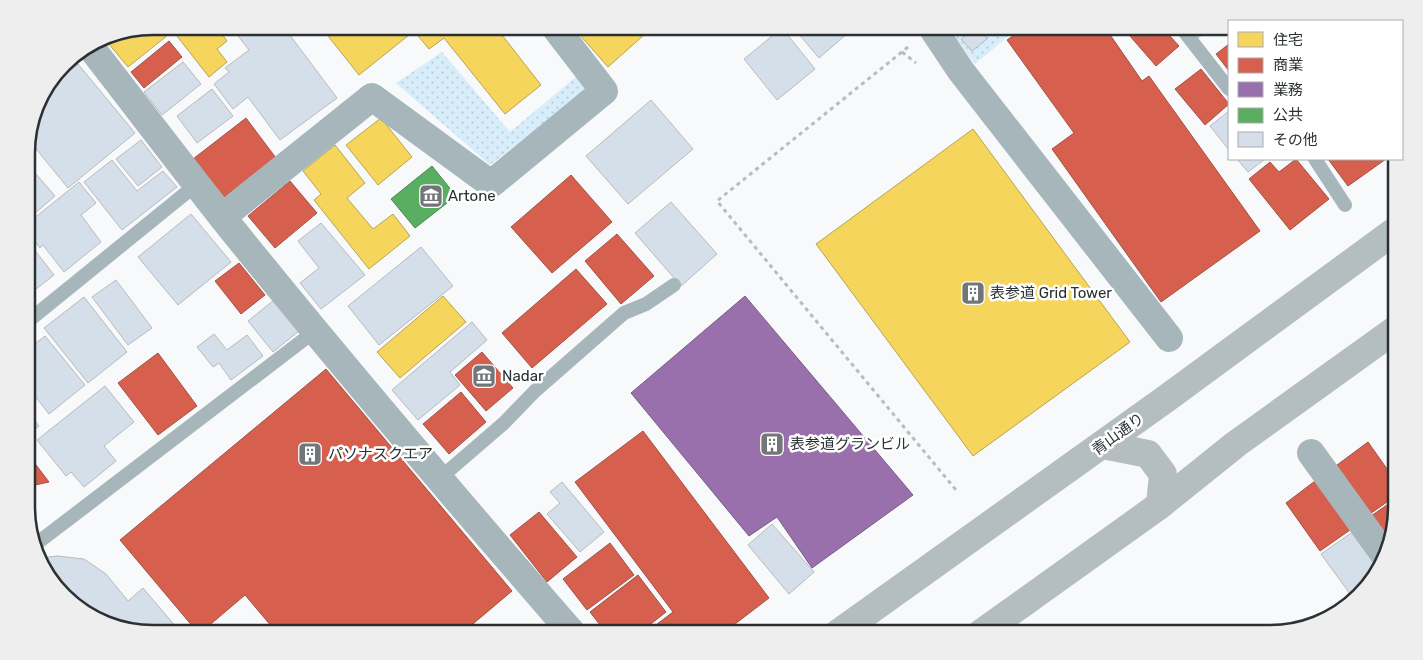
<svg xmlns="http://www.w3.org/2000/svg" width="1423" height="660" font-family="Rubik,'Noto Sans JP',sans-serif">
<defs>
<pattern id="park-dots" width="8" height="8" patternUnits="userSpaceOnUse" patternTransform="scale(1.25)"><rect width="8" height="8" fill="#d7edfa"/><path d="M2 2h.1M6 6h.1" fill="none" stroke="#b9ccd7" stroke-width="1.8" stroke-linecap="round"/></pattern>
</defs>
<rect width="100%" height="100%" fill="#f7f9fb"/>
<path fill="url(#park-dots)" d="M946 26H1020L975 64Z
M442 52 510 132 578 75 588 90 490 165 396 83Z"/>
<path fill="#f6d55c" stroke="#b9a450" d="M153 26H216L227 41 217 49 227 62 209 77 173 31 128 67 103 37Z
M340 26H495L541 85 505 114 444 38 429 49 414 31 359 75 328 36Z
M572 26H654L608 67Z
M381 118 412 157 378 185 346 145Z
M973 129 1130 342 973 456 816 244Z
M335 145 365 183 347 198 373 229 393 214 410 236 369 269 314 200 321 194 303 171Z
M443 296 466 322 400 378 377 352Z"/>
<path fill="#d6604d" stroke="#a35245" d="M1027 26H1104L1142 81 1149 76 1260 231 1161 302 1052 149 1074 133 1007 40Z
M1126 26H1161L1179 46 1156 66 1123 28Z
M169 41 182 57 144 88 131 72Z
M1229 44V71L1216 54Z
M1201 69 1229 104 1205 125 1175 89Z
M246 118 276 158 223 198 193 159Z
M1296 159 1329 199 1290 230 1249 179 1270 162 1279 172Z
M1328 159H1386L1348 186Z
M571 175 612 222 552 273 511 227Z
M290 181 317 213 275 248 248 216Z
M617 234 654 276 621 304 585 261Z
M239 263 265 295 241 314 215 281Z
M576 269 607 304 532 368 502 333Z
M482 352 513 388 486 411 455 375Z
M158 353 197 406 158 435 118 383Z
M326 369 512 591 461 634H278L245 595 199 634 120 540Z
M461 392 486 422 449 454 423 424Z
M643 431 769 598 722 634H644L673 612 575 482Z
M1368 442 1397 483V495L1367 516 1333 468Z
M27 453 49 482 35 485 27 498Z
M1315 481 1350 530 1320 551 1286 503Z
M1397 498V507L1390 542 1371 516Z
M539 512 577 557 547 582 510 535Z
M610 543 634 575 587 610 563 579Z
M638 575 666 612 638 634H607L590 612Z"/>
<path fill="#9970ab" stroke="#785d87" d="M745 296 913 495 812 568 777 517 749 536 631 393Z"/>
<path fill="#5aae61" stroke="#4c8853" d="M432 166 456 196 415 228 391 199Z"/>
<path fill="#d5dfe9" stroke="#b8babc" d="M235 26H283L337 98 280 140 248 97 233 109 214 84 229 72 225 68 249 50 232 28Z
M792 26H856L819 58Z
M978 26 987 39 972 51 961 39Z
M1190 26H1213L1198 38Z
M782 28 815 69 777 100 744 59Z
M183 62 201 84 162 115 144 92Z
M78 64 135 133 68 188 28 139 39 97Z
M212 89 233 116 197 143 177 116Z
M651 100 693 149 628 204 586 156Z
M1229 111V150L1210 126Z
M141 140 162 167 138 186 116 159Z
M1237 159H1265L1248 172Z
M112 160 137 191 163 171 177 187 122 230 84 182Z
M36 174 55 196 27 220V181Z
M79 182 96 203 81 215 101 242 64 272 43 245 40 248 27 231V224Z
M671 202 717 254 681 286 635 233Z
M191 214 231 262 178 305 138 257Z
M321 223 365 275 321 309 300 283 319 268 298 241Z
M27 240 54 275 27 296Z
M421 247 453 286 379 345 348 306Z
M116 280 152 328 128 345 92 297Z
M84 297 127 352 88 383 44 328Z
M274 300 299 331 273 352 248 321Z
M472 322 487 340 450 372 460 385 418 420 392 390Z
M214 334 227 350 247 335 263 356 231 380 219 363 213 367 197 347Z
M45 336 85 385 49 414 27 386V350Z
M105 386 134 422 104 446 116 461 84 487 71 472 66 476 37 440Z
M27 411 39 426 27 435Z
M562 482 604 532 580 552 547 514 560 503 550 492Z
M772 524 814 572 789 594 748 545Z
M1354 531 1379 566 1353 598 1321 554Z
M57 556 84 559 106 574 128 601 143 588 182 634H153L104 624 53 584 42 558Z"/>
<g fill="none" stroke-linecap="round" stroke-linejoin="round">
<path stroke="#b4bec1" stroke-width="3" stroke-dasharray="4 4" stroke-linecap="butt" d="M908 47 717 201 956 490
M902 52 916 63"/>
<path stroke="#a6b6ba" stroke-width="14" d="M1180 26 1229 89
M1315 159 1345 205
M27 322 197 184
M439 479 504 423 535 391 624 313 646 304 674 285
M36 544 315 331"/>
<path stroke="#a6b6ba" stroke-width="28" d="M931 26 961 71 1169 338
M89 45C134 103 178 161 223 218 336 359 454 497 573 634
M222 217 372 97 491 184 604 91 554 26
M1311 453 1386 557"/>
<path stroke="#b4bec1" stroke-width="28" d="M1103 445 1148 454 1163 474 1160 505
M837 634 1167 398 1396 230
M980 634 1160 505 1236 444 1396 329"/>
</g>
<defs>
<g id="museum-square" transform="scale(1.25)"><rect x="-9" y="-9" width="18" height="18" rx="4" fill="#727679" stroke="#fff"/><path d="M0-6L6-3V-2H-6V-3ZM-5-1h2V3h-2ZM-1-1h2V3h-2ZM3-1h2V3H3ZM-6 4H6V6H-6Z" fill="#fff"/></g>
<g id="building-square" transform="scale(1.25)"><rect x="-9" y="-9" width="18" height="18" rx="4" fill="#727679" stroke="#fff"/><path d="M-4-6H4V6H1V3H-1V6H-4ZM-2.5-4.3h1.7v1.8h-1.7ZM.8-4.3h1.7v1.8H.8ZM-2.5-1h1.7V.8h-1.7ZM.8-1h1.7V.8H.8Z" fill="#fff"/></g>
</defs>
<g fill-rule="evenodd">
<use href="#museum-square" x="431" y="196"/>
<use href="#building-square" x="973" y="293"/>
<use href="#museum-square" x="484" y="376"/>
<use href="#building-square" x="772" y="444"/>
<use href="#building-square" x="310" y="454"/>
</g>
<g text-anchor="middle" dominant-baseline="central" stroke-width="5" stroke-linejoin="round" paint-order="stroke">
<g font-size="15" fill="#2b3033" stroke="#fff" text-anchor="start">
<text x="448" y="196">Artone</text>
<text x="990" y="293">表参道 Grid Tower</text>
<text x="502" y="376">Nadar</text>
<text x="790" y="444">表参道グランビル</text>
<text x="328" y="454">パソナスクエア</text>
</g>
<g font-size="15" fill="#2b3033" stroke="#fff">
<text transform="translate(1118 434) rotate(-36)">青山通り</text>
</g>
</g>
<path d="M0 0H1423V660H0ZM153 35H1270A118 118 0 0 1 1388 153V507A118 118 0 0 1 1270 625H153A118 118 0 0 1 35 507V153A118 118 0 0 1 153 35Z" fill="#eeeeef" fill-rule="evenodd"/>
<path fill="none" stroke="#2b3033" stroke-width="2.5" d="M153 35H1270A118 118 0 0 1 1388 153V507A118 118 0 0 1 1270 625H153A118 118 0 0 1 35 507V153A118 118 0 0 1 153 35Z"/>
<rect x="1228" y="20" width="175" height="140" fill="#ffffff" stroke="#aaacad"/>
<rect x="1238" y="32" width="25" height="15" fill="#f6d55c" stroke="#aaacad"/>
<text x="1273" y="45" font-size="15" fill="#2b3033">住宅</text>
<rect x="1238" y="58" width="25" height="15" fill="#d6604d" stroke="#aaacad"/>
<text x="1273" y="70" font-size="15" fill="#2b3033">商業</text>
<rect x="1238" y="82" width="25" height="15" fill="#9970ab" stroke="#aaacad"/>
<text x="1273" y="95" font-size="15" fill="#2b3033">業務</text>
<rect x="1238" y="108" width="25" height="15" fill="#5aae61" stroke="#aaacad"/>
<text x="1273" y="120" font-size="15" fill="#2b3033">公共</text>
<rect x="1238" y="132" width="25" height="15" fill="#d5dfe9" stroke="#aaacad"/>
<text x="1273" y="145" font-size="15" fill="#2b3033">その他</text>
</svg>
